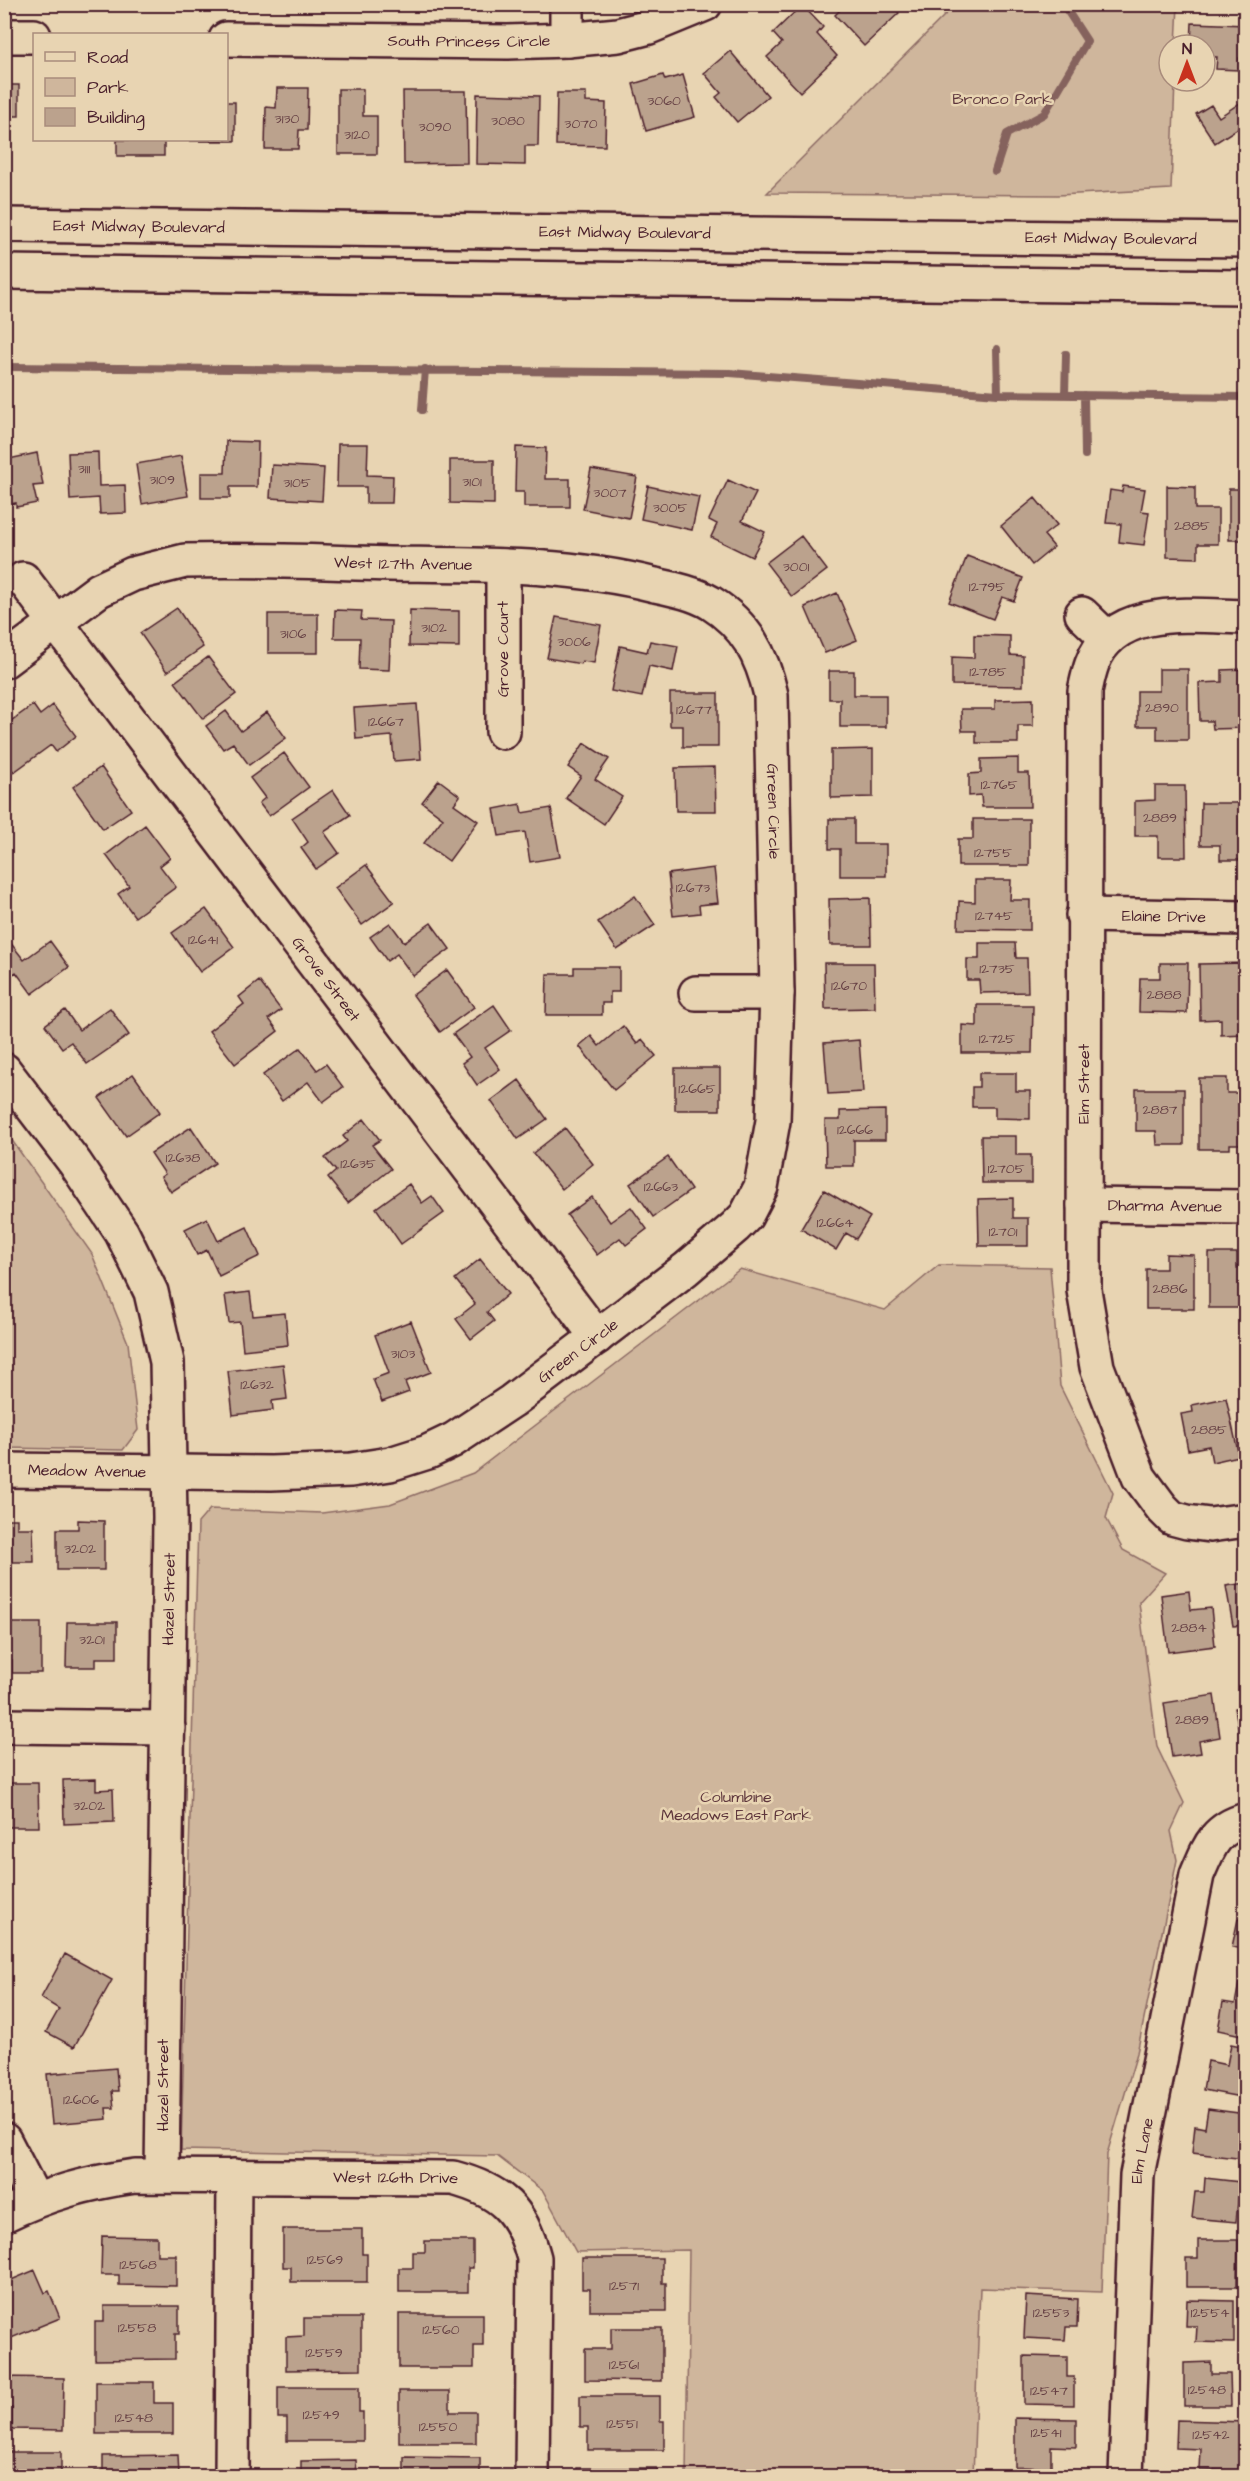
<svg xmlns="http://www.w3.org/2000/svg" width="1250" height="2481" font-family="'Architects Daughter',sans-serif">
<rect width="100%" height="100%" fill="#e8d4b2"/>
<filter id="ink" filterUnits="userSpaceOnUse"><feTurbulence type="fractalNoise" baseFrequency=".0167" numOctaves="2"/><feDisplacementMap in="SourceGraphic" scale="12" xChannelSelector="R" yChannelSelector="G"/><feConvolveMatrix kernelMatrix="1 2 1 2 8 2 1 2 1" color-interpolation-filters="sRGB"/></filter>
<g filter="url(#ink)">
<path fill="#cfb69c" stroke="#8c6a64" stroke-width="1.5" d="M955 5H1178L1176 45H1169V81H1175L1171 189 1058 195 767 193Z
M4 1129 92 1254 128 1343 138 1430 123 1450 5 1448Z
M939 1265 1050 1267 1060 1386 1113 1493 1106 1518 1123 1550 1165 1573 1139 1602 1157 1747 1184 1803 1171 1831 1177 1860 1137 2053 1107 2154 1102 2292 980 2288 973 2476H686L689 2250 576 2252 543 2191 497 2156 181 2150 198 1523 210 1509 322 1513 390 1504 473 1473 740 1269 885 1310Z"/>
<g fill="none" stroke-linecap="round" stroke-linejoin="round">
<path stroke="#85625d" stroke-width="8" d="M995 171 1007 134 1044 114 1087 41 1063 4
M997 349 998 394
M4 367 730 373 998 394 1246 397
M1065 395 1066 354
M1084 395 1085 455
M422 410 425 369"/>
</g>
<path fill="#bba28d" stroke="#4a1f2b" stroke-width="1.5" d="M846 4H891L899 13 864 46 835 15Z
M802 5 823 27 817 34 837 56 800 92 767 57 782 43 773 33Z
M1192 23 1246 25V58H1239V70L1216 69 1217 57H1205V45H1191Z
M730 51 768 96 737 122 716 97 721 93 704 73Z
M663 75 665 80 683 75 695 117 646 131 633 84Z
M4 85H19V116H9V153H4Z
M277 88H308L307 130H299L298 149H265L266 107 276 108Z
M338 89H363V116H377V154H338Z
M403 91H466L467 163 404 164Z
M557 93H586V102L606 103 605 146 556 145Z
M477 94 539 96 538 146H525V165L476 164Z
M1246 99V123L1215 143 1196 114 1211 105 1219 117Z
M226 102H235V141H189L226 140Z
M117 140H164V156H117Z
M226 441 258 442 257 487H230V498H201V473H225Z
M338 444H368L367 475 393 476 392 503H366V487H337Z
M516 447 546 448 545 479H570V507H524V492H515Z
M98 452 99 486 125 485 126 513 100 514 99 498 70 500 68 453Z
M37 453 43 485 33 486 37 503 16 507V503L4 505V460Z
M181 456 188 496 142 504 136 464Z
M450 460H494V504L450 503Z
M272 465 324 468 322 501 270 498Z
M591 469 637 477 629 518 583 509Z
M728 480 756 493 742 521 765 532 752 557 711 537 717 524 709 520Z
M648 486 699 497 692 530 641 519Z
M1123 486 1145 489 1141 511 1149 512 1144 545 1119 542 1121 524 1106 523 1110 490 1122 492Z
M1167 486 1195 487V509H1218V544H1198V558L1167 557Z
M1229 489H1246V540H1229Z
M1035 498 1057 525 1044 535 1054 547 1032 565 1001 526Z
M801 536 827 570 792 597 766 563Z
M967 556 1023 578 1014 601 1002 597 993 619 949 602Z
M837 593 857 640 825 653 805 607Z
M177 608 203 647 167 672 140 633Z
M335 610 362 611 361 620 391 621 389 670 359 669 360 638H334Z
M410 610 459 611V647L409 646Z
M268 614H318V653H268Z
M556 617 601 625 594 663 582 661 581 664 547 658Z
M974 635 1010 636V655L1023 656V686L952 685V657L974 658Z
M650 641 678 646 673 671 649 666 642 697 611 691 620 646 647 652Z
M208 657 236 694 203 719 175 682Z
M1159 669H1188V740H1157V726H1137V691H1159Z
M1246 669V728L1213 729 1212 721H1200L1199 683 1222 682V670Z
M829 671H854V695H886V727H840V699H829Z
M670 693H718V747H683V726H670Z
M1033 699V726H1018V743H976V731H962L961 709H995V700Z
M417 704 421 759 394 761 392 736 356 739 354 708Z
M33 705 40 715 53 705 76 736 56 752 51 745 14 772 4 759V726Z
M226 711 241 731 267 712 286 738 249 765 233 743 223 749 206 726Z
M584 743 609 759 595 779 622 797 604 824 566 798 581 776 568 767Z
M873 749V797L831 798V750Z
M284 753 309 787 269 816 259 803 265 798 250 778Z
M1018 758V773H1029L1030 807H982L981 795 969 796V774L981 773V759Z
M101 767 131 810 103 829 73 787Z
M715 767 716 811H676L675 768Z
M439 780 460 796 454 804 478 821 449 861 424 843 443 818 422 802Z
M1155 786H1185L1186 857H1158V836H1135V801L1155 800Z
M333 790 350 815 324 832 339 853 316 869 301 848 308 842 292 818Z
M1201 803H1246V860H1220V845H1200Z
M520 804 522 813 551 808 560 857 530 862 525 832 499 836 494 809Z
M829 819H854V844H886V876H840V849H829Z
M973 819H1029V866H958V839H973Z
M145 825 170 858 160 866 176 887 135 917 118 894 129 886 106 855Z
M366 865 394 902 362 925 335 888Z
M714 868 718 903 699 905 700 913 673 916 668 874Z
M975 880H1011L1010 900H1030V930L958 929 959 901 975 902Z
M635 896 655 925 617 950 598 922Z
M870 898 871 945H830L829 899Z
M206 909 234 947 200 972 172 933Z
M390 923 404 942 431 923 450 949 413 976 397 954 387 961 370 937Z
M9 941 24 960 50 941 69 967 32 994 16 972 7 979 4 976V944Z
M979 943H1015L1016 958H1027L1028 992 980 993 979 980H967V959H979Z
M824 963H874L875 1008 825 1009Z
M1160 963H1188L1187 1013 1139 1012 1140 978H1160Z
M1246 963V1034L1221 1035V1019L1200 1020 1199 964Z
M574 967H619V992H610V1003H602V1015H546L547 974H574Z
M447 970 474 1007 440 1032 413 995Z
M259 981 281 1010 269 1019 278 1031 235 1064 209 1031 244 1004 239 997Z
M494 1005 511 1030 485 1048 500 1069 477 1085 462 1063 470 1057 453 1034Z
M977 1005H1033L1032 1053H962V1025L977 1026Z
M110 1008 129 1035 87 1064 71 1042 62 1048 45 1025 65 1010 79 1030Z
M623 1026 637 1044 642 1039 656 1056 614 1090 579 1046 591 1036 599 1046Z
M859 1040 863 1092 828 1094 824 1043Z
M300 1048 317 1070 326 1064 343 1087 323 1102 308 1082 282 1101 263 1075Z
M675 1068H720V1110H675Z
M979 1073H1016V1091H1030V1119L995 1118V1107H972V1087H979Z
M133 1074 160 1112 126 1136 99 1098Z
M1199 1078H1227V1093H1246V1144H1230V1149H1199Z
M519 1080 547 1119 518 1139 491 1101Z
M1136 1089H1184V1145H1157L1156 1131H1136Z
M885 1110V1140H854V1166H826L825 1120H840V1111Z
M364 1119 380 1140 372 1145 391 1169 348 1203 328 1178 336 1171 325 1158 347 1141 343 1136Z
M191 1127 215 1163 171 1192 161 1177 165 1174 151 1153Z
M565 1128 593 1164 562 1189 533 1153Z
M981 1136H1016V1155H1031V1183H982Z
M668 1157 691 1190 653 1217 630 1184Z
M409 1184 422 1203 432 1196 444 1213 401 1244 376 1208Z
M824 1190 870 1217 856 1239 846 1233 836 1250 801 1229Z
M592 1197 610 1222 631 1207 647 1229 626 1245 620 1238 597 1255 567 1215Z
M1013 1198V1218H1028V1246H979L978 1199Z
M207 1218 218 1241 247 1227 260 1256 219 1276 207 1250 197 1255 185 1229Z
M1209 1253H1237V1268H1246V1308H1209Z
M1166 1254 1194 1255V1309H1146V1269H1166Z
M480 1259 508 1294 487 1312 494 1321 471 1339 456 1319 475 1304 455 1279Z
M250 1292 253 1316 285 1313 288 1345 243 1350 240 1322 229 1323 225 1295Z
M411 1321 431 1372 405 1382 409 1392 382 1402 373 1379 389 1373 375 1335Z
M283 1364 287 1399 272 1401 273 1410 233 1415 228 1371Z
M1226 1398 1239 1456 1212 1462 1209 1446 1188 1450 1181 1414 1193 1412 1192 1405Z
M4 1519H17V1528H33L34 1562H4Z
M78 1520 104 1521V1570H57V1529H78Z
M1246 1583V1625L1233 1626 1226 1586Z
M1189 1591 1191 1610 1211 1608 1215 1646 1168 1652 1161 1595Z
M67 1622H117V1658H96V1667H66Z
M9 1623H41V1673H12V1660H4V1634H9Z
M1214 1695 1220 1737 1199 1741 1201 1753 1172 1757 1164 1703Z
M1246 1706V1745H1241L1235 1708Z
M96 1779V1790L113 1789 114 1822 64 1824 63 1780Z
M4 1783H38L39 1827H4Z
M1238 1919 1246 1920V1971L1241 1970 1244 1949 1232 1947Z
M65 1954 112 1980 74 2047 46 2032 59 2009 41 1998Z
M1239 1983 1246 1985V2036L1218 2030 1223 2002 1235 2004Z
M1231 2044 1246 2047V2098L1203 2090 1208 2061 1227 2065Z
M116 2068 118 2091H112L114 2108H106L107 2119 52 2124 47 2074Z
M1208 2109 1246 2114V2159L1192 2153 1195 2126 1205 2128Z
M1205 2178 1240 2182 1236 2222 1192 2218 1195 2192H1204Z
M283 2229H362V2254H367V2282H291V2267H283Z
M102 2236 157 2237V2255H176V2286L119 2285V2275H101Z
M1198 2240H1238L1237 2287H1186V2258H1198Z
M425 2241H473V2268H468V2292H399V2268H413V2252H425Z
M582 2258H662V2283H666V2311H590V2289H582Z
M35 2270 45 2293 49 2291 60 2318 4 2341V2283Z
M1026 2296 1078 2299 1077 2327H1066L1065 2340 1024 2338Z
M1187 2300 1234 2301V2343L1196 2342 1197 2326H1186Z
M104 2306H179V2334H175V2359L95 2360V2322H104Z
M399 2314H483V2346H474V2368H399Z
M304 2318H361V2369L286 2370V2337L304 2336Z
M611 2328H662V2381L585 2380V2349H611Z
M1024 2356 1067 2357V2377H1074V2405L1024 2404Z
M1211 2362V2374H1230L1231 2406H1184V2363Z
M4 2377 64 2378 63 2430 12 2429V2408H4Z
M96 2382H154V2403H173V2434H96Z
M278 2387H359V2412H363V2441H287V2418H278Z
M399 2391H450V2412H476V2443H399Z
M580 2396H660V2421H664V2450H588V2427H580Z
M1015 2418 1076 2419V2447L1051 2446V2468L1015 2467Z
M1177 2420 1246 2422V2471L1200 2470 1201 2449 1176 2448Z
M4 2452H61V2476H4Z
M178 2455 179 2476H95V2471H103V2456Z
M404 2457 480 2458V2476H396V2474H404Z
M356 2460 357 2476H301V2461Z
M577 2468H657V2476H577Z"/>
<g fill="none" stroke-linecap="round" stroke-linejoin="round">
<g stroke="#4a1f2b" stroke-width="38">
<g id="minor">
<path d="M4 36H34"/>
<path id="s1" d="M226 39 508 42 567 40 618 35 649 27 705 4"/>
<path d="M567 40V4"/>
<path id="s2" d="M23 579 597 1337"/>
<path d="M1082 614 1108 639"/>
<path d="M1246 617C1195 616 1114 603 1092 664 1089 672 1087 682 1085 691L1084 1290 1097 1367 1139 1477 1162 1508 1172 1518 1187 1522 1210 1525 1246 1520"/>
<path id="s3" d="M4 661 99 590 133 574 185 561C252 559 321 562 389 564 478 565 568 563 655 585 674 589 694 593 711 603 746 625 762 655 771 695L777 993 773 1121 761 1187 746 1216 735 1227 686 1269 512 1401 453 1440 428 1452 390 1464 351 1470 271 1473 4 1470"/>
<path d="M503 732V566"/>
<path id="s4" d="M1083 915 1246 918"/>
<path d="M696 993H777"/>
<path d="M4 1070 75 1163 122 1233 151 1292 167 1362 170 1517 162 2175"/>
<path id="s5" d="M1084 1205 1246 1207"/>
<path d="M4 1726 168 1728"/>
<path d="M4 2140 35 2200"/>
<path id="s6" d="M4 2215C49 2193 87 2183 135 2176L453 2178C501 2191 521 2209 534 2258L532 2476"/>
<path d="M232 2476 234 2176"/>
<path id="s7" d="M1126 2476 1137 2175 1197 1875C1209 1847 1214 1829 1246 1820"/>
</g>
</g>
<g stroke="#4a1f2b" stroke-width="38">
<g id="major">
<path id="s8" d="M4 225 1246 240"/>
<path d="M4 272 1246 287"/>
</g>
</g>
<use href="#minor" stroke="#e8d4b2" stroke-width="33"/>
<use href="#major" stroke="#e8d4b2" stroke-width="33"/>
</g>
</g>
<g text-anchor="middle" dominant-baseline="central" stroke-width="5" stroke-linejoin="round" paint-order="stroke">
<g font-size="14" fill="#664044">
<text x="664" y="101">3060</text>
<text x="287" y="119">3130</text>
<text x="508" y="121">3080</text>
<text x="581" y="124">3070</text>
<text x="435" y="127">3090</text>
<text x="357" y="135">3120</text>
<text x="84" y="469">3111</text>
<text x="162" y="480">3109</text>
<text x="472" y="482">3101</text>
<text x="297" y="483">3105</text>
<text x="610" y="493">3007</text>
<text x="670" y="508">3005</text>
<text x="1192" y="526">2885</text>
<text x="796" y="567">3001</text>
<text x="987" y="587">12795</text>
<text x="434" y="628">3102</text>
<text x="293" y="634">3106</text>
<text x="574" y="642">3006</text>
<text x="988" y="672">12785</text>
<text x="1162" y="708">2890</text>
<text x="694" y="710">12677</text>
<text x="386" y="722">12667</text>
<text x="999" y="785">12765</text>
<text x="1160" y="818">2889</text>
<text x="993" y="853">12755</text>
<text x="693" y="888">12673</text>
<text x="994" y="916">12745</text>
<text x="203" y="940">12641</text>
<text x="997" y="969">12735</text>
<text x="849" y="986">12670</text>
<text x="1164" y="995">2888</text>
<text x="997" y="1039">12725</text>
<text x="697" y="1089">12665</text>
<text x="1160" y="1110">2887</text>
<text x="855" y="1130">12666</text>
<text x="183" y="1158">12638</text>
<text x="358" y="1164">12635</text>
<text x="1006" y="1169">12705</text>
<text x="661" y="1187">12663</text>
<text x="835" y="1223">12664</text>
<text x="1003" y="1232">12701</text>
<text x="1170" y="1289">2886</text>
<text x="403" y="1354">3103</text>
<text x="257" y="1385">12632</text>
<text x="1209" y="1430">2885</text>
<text x="80" y="1549">3202</text>
<text x="1189" y="1628">2884</text>
<text x="92" y="1640">3201</text>
<text x="1192" y="1720">2889</text>
<text x="89" y="1806">3202</text>
<text x="81" y="2100">12606</text>
<text x="325" y="2260">12569</text>
<text x="138" y="2265">12568</text>
<text x="624" y="2286">12571</text>
<text x="1051" y="2313">12553</text>
<text x="1210" y="2313">12554</text>
<text x="137" y="2328">12558</text>
<text x="441" y="2330">12560</text>
<text x="324" y="2353">12559</text>
<text x="624" y="2365">12561</text>
<text x="1207" y="2390">12548</text>
<text x="1049" y="2391">12547</text>
<text x="321" y="2415">12549</text>
<text x="134" y="2418">12548</text>
<text x="622" y="2424">12551</text>
<text x="438" y="2427">12550</text>
<text x="1046" y="2433">12541</text>
<text x="1211" y="2435">12542</text>
</g>
<g font-size="16" fill="#4a1f2b" stroke="#e8d4b2">
<text stroke="none"><textPath href="#s1" startOffset="243">South Princess Circle</textPath></text>
<text stroke="none"><textPath href="#s8" startOffset="135">East Midway Boulevard</textPath></text>
<text stroke="none"><textPath href="#s8" startOffset="621">East Midway Boulevard</textPath></text>
<text stroke="none"><textPath href="#s8" startOffset="1107">East Midway Boulevard</textPath></text>
<text stroke="none"><textPath href="#s3" startOffset="428">West 127th Avenue</textPath></text>
<text transform="translate(503 649) rotate(-90)">Grove Court</text>
<text stroke="none"><textPath href="#s3" startOffset="970">Green Circle</textPath></text>
<text stroke="none"><textPath href="#s4" startOffset="81">Elaine Drive</textPath></text>
<text stroke="none"><textPath href="#s2" startOffset="502">Grove Street</textPath></text>
<text transform="translate(1084 1084) rotate(-90)">Elm Street</text>
<text stroke="none"><textPath href="#s5" startOffset="81">Dharma Avenue</textPath></text>
<text transform="translate(578 1351) rotate(-37)">Green Circle</text>
<text transform="translate(87 1471) rotate(1)">Meadow Avenue</text>
<text transform="translate(169 1599) rotate(-89)">Hazel Street</text>
<text transform="translate(163 2085) rotate(-90)">Hazel Street</text>
<text stroke="none"><textPath href="#s7" startOffset="326">Elm Lane</textPath></text>
<text stroke="none"><textPath href="#s6" startOffset="398">West 126th Drive</textPath></text>
</g>
<g font-size="16" fill="#5e363c" stroke="#e8d4b2">
<text x="1002" y="99">Bronco Park</text>
<text x="736" y="1797">Columbine<tspan x="736" dy="18">Meadows East Park</tspan></text>
</g>
</g>
<rect width="1250" height="2481" fill="none" stroke="#e8d4b2" stroke-width="24"/>
<rect x="12" y="12" width="1226" height="2457" fill="none" stroke="#4a1f2b" stroke-width="2" filter="url(#ink)"/>
<rect x="33" y="33" width="195" height="108" fill="#e8d4b2" stroke="#a98c7c" stroke-width="1.5"/>
<rect x="45" y="52" width="30" height="9" fill="#e8d4b2" stroke="#a98c7c" stroke-width="1.5"/>
<text x="87" y="63" font-size="18" fill="#4a1f2b">Road</text>
<rect x="45" y="78" width="30" height="18" fill="#cfb69c" stroke="#a98c7c" stroke-width="1.5"/>
<text x="87" y="93" font-size="18" fill="#4a1f2b">Park</text>
<rect x="45" y="108" width="30" height="18" fill="#bba28d" stroke="#a98c7c" stroke-width="1.5"/>
<text x="87" y="123" font-size="18" fill="#4a1f2b">Building</text>
<g transform="translate(1187 63)"><circle r="28" fill="#e8d4b2" stroke="#a98c7c" stroke-width="1.5"/>
<path d="M0-4.5L10 22L0 15L-10 22Z" fill="#c8321e"/>
<text y="-9" font-size="16" font-weight="bold" text-anchor="middle" fill="#4a1f2b">N</text>
</g>
</svg>
